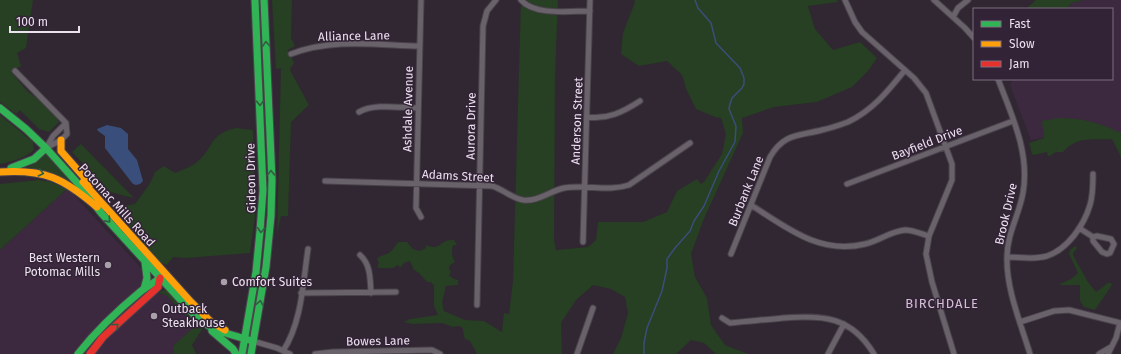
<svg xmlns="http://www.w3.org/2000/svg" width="1121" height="354" font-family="'Fira Sans',sans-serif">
<rect width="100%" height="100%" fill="#302732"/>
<path fill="#3c293f" d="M1084 0H1121V138L1065 133 1031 140 1010 85 1013 79H1112V9H1066L1072 3Z
M67 189 72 193 141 268 143 277 161 294 166 295 195 327 173 346 174 354H0V250Z"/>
<path fill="#273f22" d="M0 0H33L26 48 17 53 21 66 11 72 28 92 37 98 53 113 59 122 49 132 39 129 20 110 16 114 0 102Z
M272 0H292L291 38 295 46 288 50 294 63 290 69 291 72 309 105 291 122 288 216H281L277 235 281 68 276 69Z
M521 0H558L555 78 554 240 556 250 588 247 596 240 598 222H643L667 212 677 191 697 179 701 184 704 182 722 154 726 134 721 118 715 117 696 109 687 91 682 75 667 61 639 66 621 54 623 33 635 2 634 0H837L838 2 808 6 815 29 833 50 860 42 877 58 868 71 852 87 817 102 774 107 742 118 743 133 703 221 691 254 695 277 707 298 711 325 725 345 748 354H716L704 343 691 340 676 354H613L621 338 628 313 625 297 611 289 593 285 576 300 561 323 562 354H477L470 341 465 339C463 335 464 331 462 327L458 326 453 327 442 323 413 324 404 322 410 319 438 315 434 306V286L431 282H427L419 273 414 270 410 261 404 263 400 268 398 265 393 268H379L377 267 379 263 377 259C380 255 384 256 389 253 393 250 395 246 398 242H407L413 249 420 251 426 248V245C442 252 438 239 454 240L457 245H453C451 251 452 257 455 262L450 265 449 268 451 272 449 276 454 279 458 280V285L446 286 442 302 444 311 465 320 484 321 502 332 504 313 509 314 513 281Z
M1036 0H1084L1072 3 1066 9H1026Z
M0 115 33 142 34 150C24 158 12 162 0 164Z
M1059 118C1083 118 1100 123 1121 133V157L1112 139C1092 140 1077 136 1063 152H1056L1050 156H1048L1047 152 1034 155 1032 154 1029 143 1044 138 1042 121Z
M236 128 253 130 255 217 250 253 186 258 173 257 167 265 159 262 131 233 128 221 120 210 124 206 135 204 149 185 155 172 164 166 175 173C182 170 190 167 196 163 214 149 208 134 236 128Z
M81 144 134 198 110 192 72 152Z
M46 154 74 183 26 168 37 162Z
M39 180 51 182 67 189 0 250V184Z
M1075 246H1076L1077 248 1073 253V255L1088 282 1096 292 1108 283H1111L1112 285 1095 310 1084 307 1080 301V285H1060V284L1071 279 1078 273 1069 254 1070 250Z
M164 290 170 292 203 328 192 345 196 354H174L173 346 195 326 166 295 161 294 159 292Z"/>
<path fill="#394e7b" d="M107 125 121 128 128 134V149L137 160 143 181 140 184 136 185 133 184 105 148V136L98 131 97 129Z"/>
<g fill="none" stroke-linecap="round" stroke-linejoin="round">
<path stroke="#394e7b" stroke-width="1.5" d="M644 354V343L647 328 662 291 667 268V259L675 248 690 231 694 221 704 206 719 171 735 142 736 126 729 109 730 104 732 98 742 88 744 84V78L740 68 716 43 711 23 698 8 695 0"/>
<g stroke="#4a434c" stroke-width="7">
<path id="street" d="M421 0 416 208 421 217
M521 0C535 16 570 11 590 11
M845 0 855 22 862 32 914 78 926 93 952 164V180L929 236 926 254 932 282 954 354
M934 0 965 28 974 38
M953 17 958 8 968 0
M291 54C332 38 377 45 419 46
M15 71 66 123 67 134 61 140 46 148
M998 79C1012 116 1030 153 1023 193 1019 215 1007 234 1007 257 1006 289 1021 324 1030 354
M359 112C374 103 401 108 418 108
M587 117C607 120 623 112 640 101
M46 148 53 136 66 123
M325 181 492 186C503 189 511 198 523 200 538 202 550 191 564 188 585 184 608 192 629 185L690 143
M847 184 1013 121
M751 205C787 228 820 255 865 244 879 241 891 231 905 230 913 230 922 234 929 236
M1079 228 1093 237 1097 236 1111 239 1114 244 1110 253 1107 254 1102 252 1093 241V237
M583 242 590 0
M731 254 770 157C784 133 799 136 822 130 831 128 840 125 848 122 873 110 888 91 905 70
M360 255C371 265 370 279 371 293
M1007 257C1020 257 1034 260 1047 256 1068 249 1084 225 1090 205 1093 195 1093 184 1093 174
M301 293 396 292
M477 305 483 26 487 11 496 0
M722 318 730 323C748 321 765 320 783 318 823 315 851 316 874 354
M1020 322 1054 311 1069 310 1121 323
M253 341 277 348 290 354
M283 351C302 322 303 282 308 249
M315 354 333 352 432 350 440 354
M577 354 593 308
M828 354 844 324
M1099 354 1111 347
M1108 354 1116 338 1120 323"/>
</g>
<g stroke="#4a434c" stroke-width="9">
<path id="fast" d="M0 108 26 129 46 148 81 187 102 214 197 318 215 330 249 340
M11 168 34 159 46 148
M144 289 147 278 145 262
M212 331 233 349 236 354
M78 354C96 331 117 311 140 292 147 286 156 282 163 276
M242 354 256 272 260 231 263 190 255 0
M251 354 266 267 271 216 272 180 264 0"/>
</g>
<g stroke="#4a434c" stroke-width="9">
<path id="slow" d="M61 140V151L90 184
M0 172C45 169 63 178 97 207
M83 182 191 302 211 322 225 330"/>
</g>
<g stroke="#4a434c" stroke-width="9">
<path id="jam" d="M90 354 103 337 158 287 160 278"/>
</g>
<use href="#street" stroke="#69626a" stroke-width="5"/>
<use href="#fast" stroke="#30b455" stroke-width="7"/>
<use href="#slow" stroke="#ff9f0a" stroke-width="7"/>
<use href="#jam" stroke="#e5322d" stroke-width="7"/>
</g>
<defs><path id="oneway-chevron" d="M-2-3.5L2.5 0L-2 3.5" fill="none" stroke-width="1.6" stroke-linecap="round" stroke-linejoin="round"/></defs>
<g stroke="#325d42">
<use href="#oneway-chevron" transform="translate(266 44) rotate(-93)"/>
<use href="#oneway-chevron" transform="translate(260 103) rotate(88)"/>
<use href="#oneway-chevron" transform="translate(41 173) rotate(12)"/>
<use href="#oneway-chevron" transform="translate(271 173) rotate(-92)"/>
<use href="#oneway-chevron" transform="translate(108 220) rotate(48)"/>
<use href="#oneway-chevron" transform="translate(261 230) rotate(95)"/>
<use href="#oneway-chevron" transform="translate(260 303) rotate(-80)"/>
<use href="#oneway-chevron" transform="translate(116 326) rotate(-43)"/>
</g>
<g fill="#aaa0ac" stroke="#332336" stroke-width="1.5">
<circle cx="108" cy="265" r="4"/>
<circle cx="224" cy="282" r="4"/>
<circle cx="154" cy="316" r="4"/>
</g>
<g text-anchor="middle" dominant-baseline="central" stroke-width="3" stroke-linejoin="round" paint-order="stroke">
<g font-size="12" fill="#ece1ee" stroke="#332336">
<text transform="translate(354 36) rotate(-1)">Alliance Lane</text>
<text transform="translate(408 109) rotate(-89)">Ashdale Avenue</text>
<text transform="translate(577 121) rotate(-88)">Anderson Street</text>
<text transform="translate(471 126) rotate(-89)">Aurora Drive</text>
<text transform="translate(927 143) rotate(-21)">Bayfield Drive</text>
<text transform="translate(458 176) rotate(3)">Adams Street</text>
<text transform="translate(251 178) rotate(-91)">Gideon Drive</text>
<text transform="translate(746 191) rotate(-68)">Burbank Lane</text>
<text transform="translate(117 205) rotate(48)">Potomac Mills Road</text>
<text transform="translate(1006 214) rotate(-77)">Brook Drive</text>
<text transform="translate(378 341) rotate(-1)">Bowes Lane</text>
</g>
<g font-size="12" fill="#ece1ee" stroke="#332336" text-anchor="start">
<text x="100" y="258" text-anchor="end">Best Western<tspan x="100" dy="14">Potomac Mills</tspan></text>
<text x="232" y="282">Comfort Suites</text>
<text x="162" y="309">Outback<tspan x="162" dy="14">Steakhouse</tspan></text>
</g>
<g font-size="13" letter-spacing="1" fill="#d4bfd7" stroke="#332336">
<text x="942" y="303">BIRCHDALE</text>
</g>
</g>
<rect x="973" y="8" width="140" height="72" fill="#332336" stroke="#7d6f80"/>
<rect x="981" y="21" width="20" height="6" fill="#30b455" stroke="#7d6f80"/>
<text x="1009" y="28" font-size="12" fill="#ece1ee">Fast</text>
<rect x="981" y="41" width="20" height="6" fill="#ff9f0a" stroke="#7d6f80"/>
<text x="1009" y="48" font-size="12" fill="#ece1ee">Slow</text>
<rect x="981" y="61" width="20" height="6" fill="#e5322d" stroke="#7d6f80"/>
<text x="1009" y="68" font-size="12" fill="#ece1ee">Jam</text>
<path d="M10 26v6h69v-6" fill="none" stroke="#ece1ee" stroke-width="2"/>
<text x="16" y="26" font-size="12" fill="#ece1ee" stroke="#332336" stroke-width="3" paint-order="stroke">100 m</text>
</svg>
